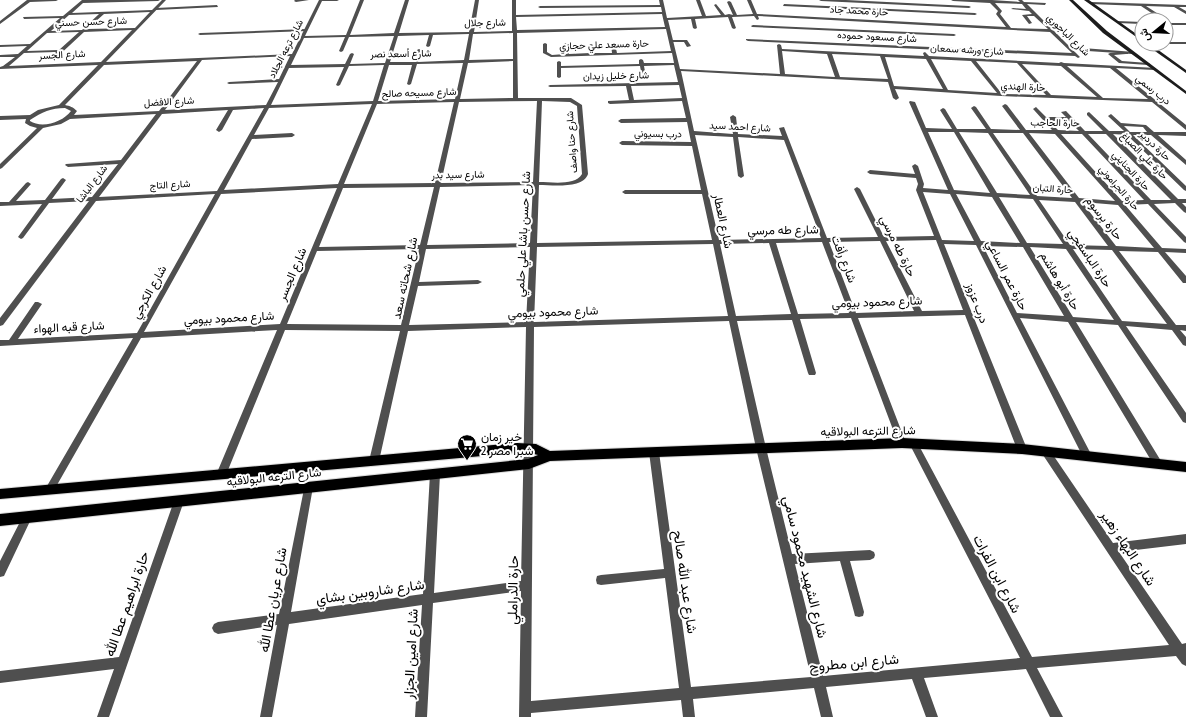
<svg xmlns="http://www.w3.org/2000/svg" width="1186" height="717" font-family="'Fira Sans Condensed',Vazirmatn,sans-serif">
<rect width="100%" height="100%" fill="#fff"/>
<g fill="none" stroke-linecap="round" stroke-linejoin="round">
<g stroke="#dbdbdb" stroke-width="2">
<path id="primary" d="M902 438 1022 444 1186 462V472L1022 454 902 448 550 461 529 469 0 526V514L528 459 538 455 534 454 517 453 0 499V489L517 443 536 444 550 451Z"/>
</g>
<path fill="#4f4f4f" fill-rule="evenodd" d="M295 0H309L296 2 294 1Z
M217 5 218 7 156 10 154 9 156 8Z
M306 29H307V31L200 35 198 34 200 33Z
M672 40H687L691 46 687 47 684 42H670V41Z
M1128 52V54H1126L1114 55 1122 61 1148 63 1150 64 1148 65 1119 63 1108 54 1110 53Z"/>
<path fill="#4f4f4f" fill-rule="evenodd" d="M27 0H58L56 1 30 2 0 24V21Z
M82 0H160L158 1 83 3 72 13 152 10 162 0H166L106 62 292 54 319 0H339L337 1H322L305 36 346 35 360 0H364L350 35 394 33 405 0H409L399 33 469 32 475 0H479L474 32 512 31V0H516V15L662 12 661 7 540 8 538 7 540 6 660 5 659 0H663L667 18 702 16 696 0H700L706 16 721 15 714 5 716 4 725 15 729 14 733 15 727 2 729 1 731 2 737 15 753 14 747 0H751L757 14 1006 27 996 14 998 11 990 3 953 1 951 0H992L1020 2 1018 0H1022L1024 2 1046 3 1045 5 1027 4 1070 47 1134 52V54H1132L1073 50 1080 57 1078 58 1075 56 748 41 746 40V39L1072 53 1050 32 758 16 759 19 757 20 754 16 732 17 736 28 734 29 732 28 728 17 695 19 697 28 695 29 693 28 691 19 668 20 680 69 780 74 777 45 779 44 781 45 782 49 924 56 923 53 925 52 929 56 1059 63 1061 62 1064 63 1156 68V70H1154L1116 68 1186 125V130L1152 102 1001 96 895 89 899 98 896 100 893 98 888 82 681 71 694 131 733 134 730 117 733 115 736 117 738 134 782 136 779 128 784 127 827 238 878 237 854 189 857 187 860 189 884 237 934 236 916 190 918 184 916 178 870 174 867 172 870 170 915 174 912 166 915 164 918 166 924 184 923 188 948 190 909 102 910 101 915 102 926 128 952 129 940 110 943 108 945 109 957 129H986L971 108 974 106 976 107 991 129 1020 130 1002 106 1005 104 1007 105 1026 130H1052L1034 110 1033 109 1036 107 1046 117H1066L1061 112 1066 111 1085 131H1103L1087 115V113L1089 112 1109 131H1124L1109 117 1108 116 1111 114 1121 123 1146 125 1154 132H1186V136L1158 135 1186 160V165L1151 135H1133L1186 186V191L1184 190 1127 135 1113 134 1178 199H1186V203H1182L1186 207V213L1184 212 1175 203 1154 204 1186 237V243L1184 242 1148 204 1125 205 1162 248 1186 249V253L1165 252 1186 276V283H1183L1158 252 1119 251 1176 325H1186V331L1180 330 1186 337V346L1183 345 1172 330 1126 326 1186 413V423L1183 422 1118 325 1076 322 1161 461 1163 464 1161 467 1158 468 1155 467 1068 322 1020 318 1092 456 1090 459 1087 460 1084 459 976 245 944 244 1027 449 1025 452 1022 453 1019 452 1017 449 965 315 858 318 906 443 905 446 902 447 899 446 898 443 851 318 800 319 816 373 815 375H809L808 373 792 320 737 321 766 448 792 554 870 550 874 552 875 555 874 558 870 560 850 561 864 612 863 616 859 617 855 616 854 612 840 561 795 564 823 676 1020 658 909 443 910 440 913 439 916 440 1032 657 1169 645 1043 455 1041 452 1043 449 1046 448 1049 449 1113 543 1186 534V544L1119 552 1182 644 1186 643V666L1182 664 1176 656 1037 668 1063 717H1050L1026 669 924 678 938 717H926L912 679 826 687 833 717H821L814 688 693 699 695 717H683L681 700 531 713V717H519L521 591 433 603 427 717H415L422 605 289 624 272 717H260L277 625 218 634 214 632 212 628 214 624 218 622 279 614 305 484 308 483 311 484 313 487 291 612 423 594 430 474 432 471 435 470 438 471 440 474 434 593 521 581 526 327 408 331 379 461 377 464 374 465 371 464 369 461 400 331 285 330 226 475 224 478 221 479 218 478 216 475 277 330 141 338 53 492 50 493 47 492 45 489 47 486 133 338 0 346V340H9L35 302H38L42 304 18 339 137 333 215 194 96 201 3 325 0 326V318L89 201 49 203 23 238 21 239 18 237 42 204 0 206V202H9L26 183 28 182 31 184 16 201 45 200 61 179 63 178 66 180 52 199 92 197 118 164 68 167 65 165 66 164 121 160 156 114 70 119 61 124 43 128 2 168 0 169V164L37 128 30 126 25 123 26 119 0 120V116L30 115 38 110 59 105 98 65 0 69V67L3 66 15 57H0V55L18 54 27 46 0 47V45L30 44 60 18 24 19 23 17 63 16ZM995 3 1022 4 1026 9 1013 8 1011 9 1029 11 1032 14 1022 15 1029 24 1032 23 1027 16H1034L1048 29 1011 28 1000 14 1002 11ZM150 12 135 28 87 29 104 14ZM99 14 82 30 51 31 69 15ZM662 14 665 27 517 30 516 17ZM666 29 671 51 617 53 615 44 613 43 611 44 612 53H594L593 45 591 44 589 45 590 53 569 54 568 44 566 43 564 44 565 54 552 55 547 52V44L545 43 543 44V53L551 57 672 53 674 63H644L643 60 641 59 639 60V64L561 66V62L559 61 557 62V77L559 78 561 77V68L640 66 642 77 644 78 646 77 644 66 674 65 678 82 550 85 548 86 550 87 626 86 629 100 608 101V103L610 104 682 101 686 118 621 119 618 121 621 123 687 122 691 142 622 141 619 143 622 145 692 146 701 190H625L622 192 625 194H702L712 240 537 243 539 185C553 185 583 189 588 174L582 105 571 98H518L517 33ZM132 30 101 62 9 66 24 53 56 52 52 57 56 58 84 32ZM79 32 59 50 27 51 47 33ZM513 33V59L469 60 473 34ZM469 34 464 60 418 62 421 50 419 49 417 50 413 62H390L398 36 429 35 426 46 428 47 430 46 433 35ZM394 36 385 63 350 64 354 54 352 53 350 54 345 64 291 65 304 38 345 37 339 51 341 52 343 51 349 37ZM782 51 827 54 835 77 785 74ZM832 54 880 56 888 79 840 77ZM290 56 279 79 229 82 227 83 229 84 278 82 266 105 165 110 202 60ZM885 57 926 59 943 89 894 86ZM931 59 971 61 997 93 948 90ZM197 61 159 111 74 115 77 111C73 107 70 106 65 105L104 65ZM513 61V98L460 99 468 63ZM976 61 1017 63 1046 95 1002 94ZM463 63 455 99 378 101 389 65H412L407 84 409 85 411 84 417 64ZM1022 64 1061 66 1097 97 1051 95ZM384 65 373 101 271 105 289 68 344 67 336 85 338 86 340 85 349 66ZM1067 66 1110 68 1148 99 1103 98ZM679 85 682 98 634 100 631 86ZM537 101 533 182 441 183 459 102ZM542 101 570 102 577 106 582 174C575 186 552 182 539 182ZM454 102 435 183 344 184 377 104ZM372 104 338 184 224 190 252 139 292 137 295 135 292 133 254 135 269 108ZM65 108 71 111C63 122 42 129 30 121V120C42 112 51 108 65 108ZM264 108 217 191 99 197 162 114 228 110 216 130 219 132 222 130 233 110ZM1049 121H1069L1079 131 1058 130ZM1124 126 1143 127 1147 132H1130ZM928 132H954L990 193 954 190ZM959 132 988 133 1030 195 997 193ZM993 133H1023L1072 198 1037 196ZM1029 133 1055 134 1115 201 1079 198ZM1061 134H1082L1144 200 1122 201ZM1088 134H1106L1171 200H1151ZM695 135 733 137 738 176 741 178 744 176 738 137 784 140 821 238 719 240ZM533 185 530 243 427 245 440 187ZM434 187 420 245 319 247 343 188ZM337 188 280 324 144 332 221 194ZM923 192 950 194 974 241 942 240ZM956 194 992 197 1020 243 981 241ZM999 197 1033 199 1063 244 1027 243ZM1039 200 1075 202 1108 246 1070 245ZM1082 202 1118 205 1154 248 1116 246ZM936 240 963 310 922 311 886 241ZM880 241 914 311 856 313 829 242ZM822 242 849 313 798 314 776 243ZM769 243 791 314 736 316 720 244ZM713 244 728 316 534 322 537 247ZM983 246 1023 247 1064 316 1017 313ZM530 247 526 322 409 325 418 286 478 284 482 282 478 280 419 282 426 249ZM1030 247 1066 249 1114 320 1073 317ZM419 249 401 325 287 324 317 251ZM1073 249 1112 250 1167 324 1122 321ZM729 321 756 448 811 677 691 687 659 452 657 449 654 448 651 449 649 452 664 569 601 575 597 576 596 580 597 584 601 585 665 578 679 688 531 701 534 327Z
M819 0H846L969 6 971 7 969 8 821 1Z
M1091 2 1186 5V7H1179L1186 11V14L1174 7 1146 6 1166 19V21L1162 20 1141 6 1090 4Z
M784 4 975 13 977 14 975 15 783 6Z
M1117 21 1142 22V24L1118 23Z
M1166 23H1186V25H1166Z
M753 25 954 34 956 35 954 36 752 27 751 26Z
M1166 42H1186V44H1165H1166Z
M179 497 182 498 184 501 109 717H97L114 669 0 683V671L119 657 174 501 176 498Z
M27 513 30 514 32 517 4 576 0 577V561L24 514Z"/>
<path fill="#1c1c1c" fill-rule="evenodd" d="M1069 0H1073L1107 31 1186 91V94L1103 33Z
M1084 0H1089L1142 38V41Z
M1145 44H1150L1186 70V73Z"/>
<use href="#primary" fill="#000" fill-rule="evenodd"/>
</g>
<defs>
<g id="supermarket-pin" transform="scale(1)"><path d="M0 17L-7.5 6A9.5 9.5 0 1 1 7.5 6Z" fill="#000" stroke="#fff"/><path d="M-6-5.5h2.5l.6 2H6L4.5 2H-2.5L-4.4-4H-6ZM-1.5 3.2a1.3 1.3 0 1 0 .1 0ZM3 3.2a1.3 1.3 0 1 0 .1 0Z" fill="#fff"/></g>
</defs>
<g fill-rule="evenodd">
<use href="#supermarket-pin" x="467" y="444"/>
</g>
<g text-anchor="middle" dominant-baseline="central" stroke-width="4" stroke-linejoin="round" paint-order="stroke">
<g font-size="10" fill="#000" stroke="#fff">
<text transform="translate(859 11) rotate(3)">حارة محمد جاد</text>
<text transform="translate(91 22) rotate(-2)">شارع حسن حسني</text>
<text transform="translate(485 23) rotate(-1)">شارع جلال</text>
<text transform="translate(1068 35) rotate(44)">شارع الباجوري</text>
<text transform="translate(877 37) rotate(3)">شارع مسعود حموده</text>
<text transform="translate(604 45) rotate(-2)">حارة مسعد علي حجازي</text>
<text transform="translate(286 49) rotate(-63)">شارع ترعه الجلاد</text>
<text transform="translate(967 50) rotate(3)">شارع ورشه سمعان</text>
<text transform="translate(401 54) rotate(-1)">شارع أسعد نصر</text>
<text transform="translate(62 55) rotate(-3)">شارع الجسر</text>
<text transform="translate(616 76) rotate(-1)">شارع خليل زيدان</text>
<text transform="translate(1023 87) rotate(3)">حارة الهندي</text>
<text transform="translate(1153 90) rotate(39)">درب رسمي</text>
<text transform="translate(419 93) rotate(-2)">شارع مسيحه صالح</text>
<text transform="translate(169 102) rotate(-3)">شارع الافضل</text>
<text transform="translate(1055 123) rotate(1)">حارة الحاجب</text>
<text transform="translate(740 127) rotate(3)">شارع احمد سيد</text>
<text transform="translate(658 134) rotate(1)">درب بسيوني</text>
<text transform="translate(572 142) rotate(-94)">شارع حنا واصف</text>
<text transform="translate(1155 146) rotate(44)">حارة دردير</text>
<text transform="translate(1144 156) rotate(45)">حارة علي الصباغ</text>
<text transform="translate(1131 171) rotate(47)">حارة الجنايني</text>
<text transform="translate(458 175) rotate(-1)">شارع سيد بدر</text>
<text transform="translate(92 184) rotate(-53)">شارع الباشا</text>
<text transform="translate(170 185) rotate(-3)">شارع التاج</text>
<text transform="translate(1119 188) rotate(49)">حارة الجراموني</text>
<text transform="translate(1053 189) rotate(4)">حارة التبان</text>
</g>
<g font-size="12" fill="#000" stroke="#fff">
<text transform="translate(1104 218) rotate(52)">حارة برسوم</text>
<text transform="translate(723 221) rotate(78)">شارع العطار</text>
<text transform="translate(783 230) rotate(-1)">شارع طه مرسي</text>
<text transform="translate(523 234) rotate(-87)">شارع حسن باشا علي حلمي</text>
<text transform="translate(898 246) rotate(64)">حارة طه مرسي</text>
<text transform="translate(1090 258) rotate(56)">حارة الباسفجي</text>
<text transform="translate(844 259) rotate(69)">شارع رأفت</text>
<text transform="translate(292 274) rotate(-67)">شارع الجسر</text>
<text transform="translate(1007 275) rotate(63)">حارة عمر الساعي</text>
<text transform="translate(405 278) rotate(-78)">شارع شحاته سعد</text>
<text transform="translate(1060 281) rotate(59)">حارة أبو هاشم</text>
<text transform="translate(149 292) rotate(-61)">شارع الكرجي</text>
<text transform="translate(877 302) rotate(-2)">شارع محمود بيومي</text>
<text transform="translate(977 303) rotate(69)">درب عزوز</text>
<text transform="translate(553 312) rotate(-2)">شارع محمود بيومي</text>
<text transform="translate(229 318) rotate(-3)">شارع محمود بيومي</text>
<text transform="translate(69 327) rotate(-3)">شارع قبه الهواء</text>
<text transform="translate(868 431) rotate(-1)">شارع الترعه البولاقيه</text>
<text transform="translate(274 477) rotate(-6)">شارع الترعه البولاقيه</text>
</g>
<g font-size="12" fill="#000" stroke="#fff" text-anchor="start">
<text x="481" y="437">خير زمان<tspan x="481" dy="14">شبرا مصر 2</tspan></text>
</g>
<g font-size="14" fill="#000" stroke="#fff">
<text transform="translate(1128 548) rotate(56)">شارع البهاء زهير</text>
<text transform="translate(805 567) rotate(76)">شارع الشهيد محمود سامي</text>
<text transform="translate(997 574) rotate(62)">شارع ابن الفرات</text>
<text transform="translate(685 582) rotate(82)">شارع عبد الله صالح</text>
<text transform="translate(513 590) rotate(-89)">حارة الدراملي</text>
<text transform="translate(370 592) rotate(-8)">شارع شاروبين بشاي</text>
<text transform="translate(273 600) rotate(-80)">شارع عريان عطا الله</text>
<text transform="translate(127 604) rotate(-71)">حارة ابراهيم عطا الله</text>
<text transform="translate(411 654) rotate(-87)">شارع امين الجزار</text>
<text transform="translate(854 663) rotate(-5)">شارع ابن مطروح</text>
</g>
</g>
<g transform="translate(1154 32) rotate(252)"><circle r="19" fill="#ffffff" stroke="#999999"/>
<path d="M0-3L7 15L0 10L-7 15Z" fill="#000000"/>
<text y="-6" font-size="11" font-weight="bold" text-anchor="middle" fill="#000000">ش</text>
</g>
</svg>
